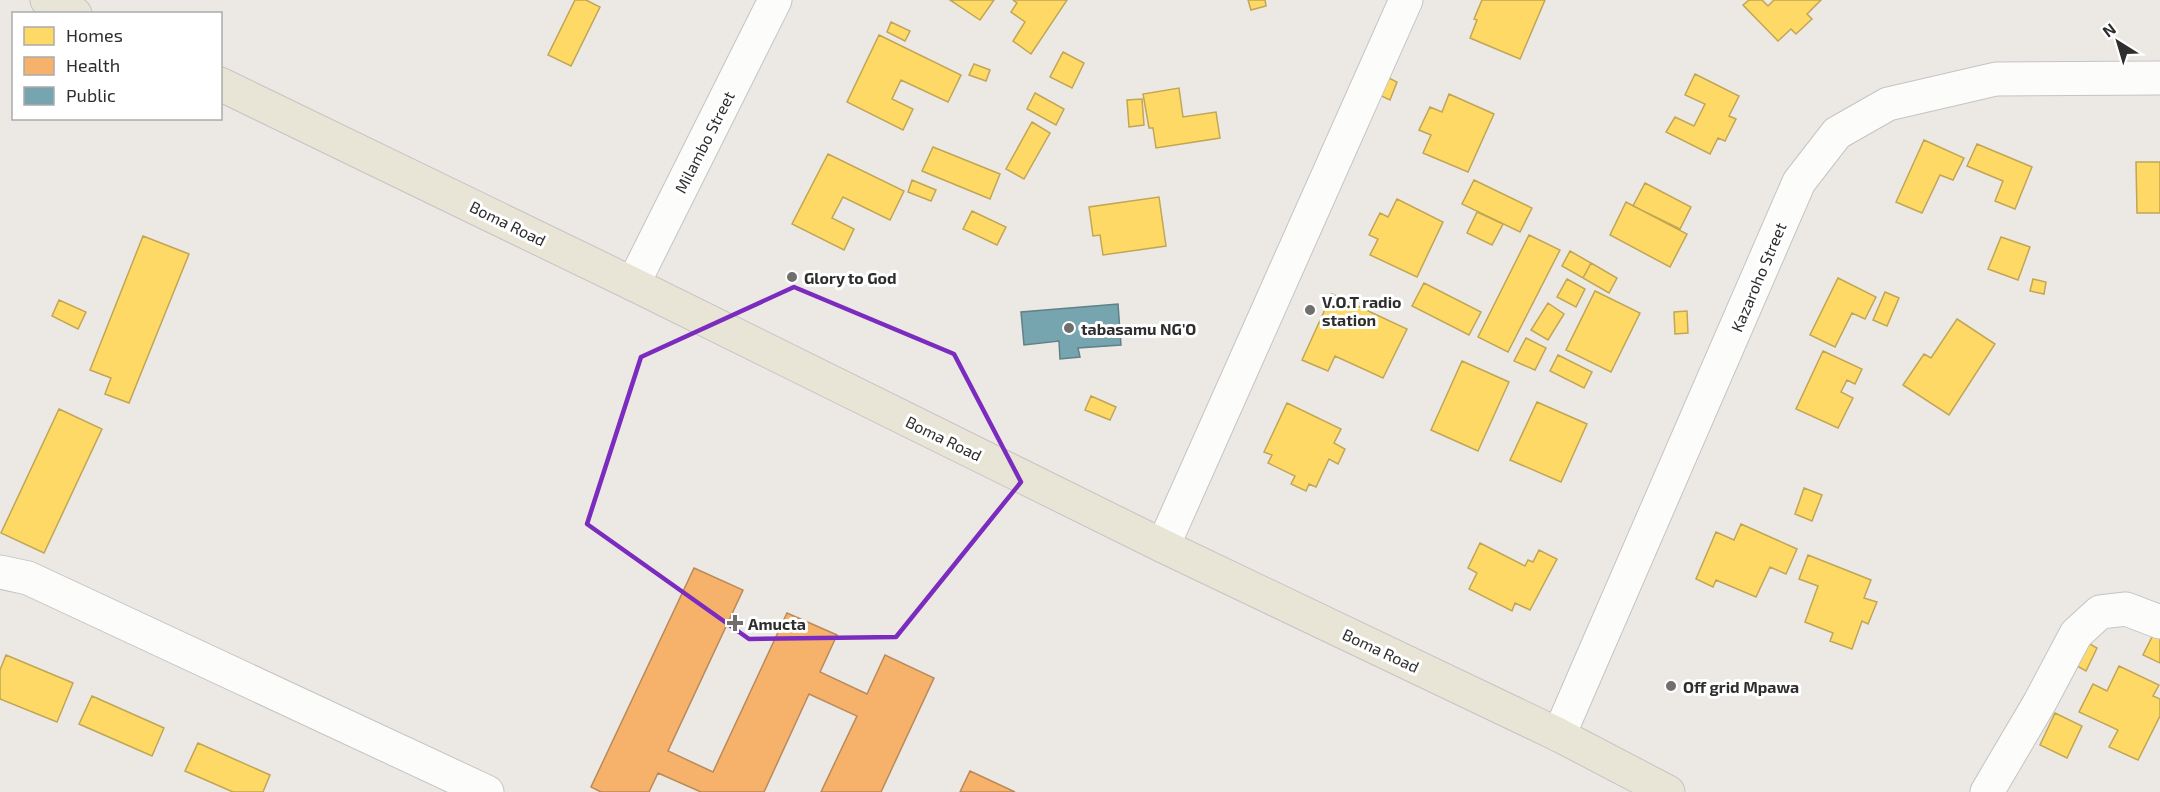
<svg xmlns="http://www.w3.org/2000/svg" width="2160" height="792" font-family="'Exo 2',sans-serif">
<rect width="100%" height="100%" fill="#ece8e4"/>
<path fill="#ffd966" stroke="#c0a655" stroke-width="1.5" d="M575 0H586L600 7 571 66 548 55Z
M950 0H994L980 20Z
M1013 0H1067L1031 54 1013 41 1025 22 1011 12 1017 3Z
M1248 0H1265L1266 6 1251 10Z
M1482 0H1545L1520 59 1470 38 1477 20 1474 19Z
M1749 0H1762L1768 6 1774 0H1821L1807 14 1812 19 1796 34 1791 29 1778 41 1743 5Z
M891 22 910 31 905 41 887 32Z
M879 35 961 75 948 102 901 80 892 99 913 109 903 130 847 102Z
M1063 52 1084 63 1072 88 1050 77Z
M974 64 990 70 986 81 969 75Z
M1695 74 1739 96 1729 116 1736 119 1725 141 1718 138 1710 154 1666 132 1675 117 1694 126 1705 104 1685 95Z
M1383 75 1397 82 1390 100 1375 93Z
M1179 88 1183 117 1216 112 1220 138 1156 148 1153 128H1149L1143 94Z
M1035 93 1064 109 1056 125 1027 109Z
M1449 94 1494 114 1468 172 1423 153 1431 135 1419 130 1430 107 1442 112Z
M1142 99 1144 125 1129 127 1127 100Z
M1032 122 1050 133 1024 179 1006 169Z
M1924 140 1964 158 1953 180 1940 175 1922 213 1896 202Z
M1977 144 2032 167 2015 209 1995 201 2003 181 1967 166Z
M933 147 1000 174 990 199 922 171Z
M828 154 904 191 890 220 843 197 832 218 854 229 844 250 792 224Z
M2136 162H2160V213H2137Z
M912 180 936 190 931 201 908 192Z
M1474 180 1532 208 1520 232 1462 204Z
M1645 183 1691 207 1680 229 1633 206Z
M1159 197 1166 246 1103 255 1100 235 1093 236 1089 207Z
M1397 199 1443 222 1417 277 1370 255 1378 239 1369 235 1380 213 1388 217Z
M1626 202 1687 234 1670 267 1610 235Z
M972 211 1006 227 997 245 963 229Z
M1477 212 1503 224 1492 245 1467 233Z
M1529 235 1560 250 1508 352 1478 337Z
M143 236 189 254 129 403 105 394 111 378 90 370Z
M2001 237 2030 247 2018 280 1988 269Z
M1570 251 1591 263 1583 278 1562 266Z
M1591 263 1617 278 1609 293 1583 278Z
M1838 278 1876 297 1865 319 1852 313 1835 347 1810 335Z
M1567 279 1585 289 1576 307 1557 297Z
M2033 279 2046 282 2044 294 2030 291Z
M1424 283 1481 312 1469 335 1412 306Z
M1595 291 1640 313 1611 372 1566 350Z
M1885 292 1899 298 1887 326 1873 320Z
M1332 294 1407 329 1383 378 1335 356 1328 371 1302 360Z
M59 300 86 312 78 329 52 316Z
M1548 303 1564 314 1548 340 1531 330Z
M1687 311 1688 333 1675 334 1674 312Z
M1957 319 1995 344 1949 415 1903 385 1924 354 1931 358Z
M1526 338 1546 348 1535 370 1514 361Z
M1823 351 1862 369 1855 384 1847 380 1841 392 1853 398 1838 428 1796 409Z
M1558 355 1592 372 1584 388 1550 371Z
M1462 361 1509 382 1478 451 1431 430Z
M1091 396 1116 407 1110 420 1085 410Z
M1537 402 1587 424 1561 482 1510 460Z
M1287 403 1341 429 1334 443 1345 449 1338 464 1329 459 1316 487 1309 484 1306 491 1291 484 1295 476 1268 463 1272 455 1264 452Z
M59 409 102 429 44 553 1 533Z
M1804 488 1822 495 1812 521 1795 514Z
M1741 524 1797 549 1786 574 1770 567 1756 597 1716 580 1713 587 1696 579 1716 532 1734 540Z
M1480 543 1525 566 1528 560 1533 562 1539 550 1557 559 1530 610 1515 603 1512 611 1469 589 1477 573 1468 568Z
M1808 555 1871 580 1864 598 1877 602 1868 624 1862 621 1852 649 1830 641 1833 633 1805 622 1818 586 1799 579Z
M2155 631 2160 633V663L2143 655Z
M2088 643 2097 648 2086 671 2077 666Z
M6 655 73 683 57 722 0 699V670Z
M2119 666 2159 685 2153 696 2160 699V716L2138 760 2109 747 2118 730 2079 712 2093 684 2107 691Z
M92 696 164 728 152 756 79 724Z
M2055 713 2082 726 2067 758 2040 745Z
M198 743 270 775 263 792H233L185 771Z"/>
<path fill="#f6b26b" stroke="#ba8a59" stroke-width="1.5" d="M694 568 743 590 668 751 713 772 787 613 837 635 820 672 867 694 885 655 934 678 881 792H821L857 716 809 694 764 792H701L658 773 649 792H601L591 787Z
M970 771 1015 792H960Z"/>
<path fill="#76a5af" stroke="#608188" stroke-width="1.5" d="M1118 304 1121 345 1078 348 1080 357 1060 359 1059 341 1024 345 1021 312Z"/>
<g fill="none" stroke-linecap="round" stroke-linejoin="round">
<g stroke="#c5c4c5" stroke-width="35">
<path id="minor" d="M633 284 775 0
M1163 546 1406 0
M0 572 28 578 487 792
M1559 735 1799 182 1837 133 1888 104 1996 79 2160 78
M1987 792 2040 702 2076 634 2100 612 2126 609 2160 622"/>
</g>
<g stroke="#c6c5c4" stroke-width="35">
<path id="major" d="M47 0 75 14
M220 84 633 284 1163 546 1559 735 1668 792"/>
</g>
<use href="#minor" stroke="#fcfcfb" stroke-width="33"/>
<use href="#major" stroke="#e8e4d6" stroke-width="33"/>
</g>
<path fill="none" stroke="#7b2cbf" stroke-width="4.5" stroke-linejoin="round" d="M794 287 954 354 1021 482 896 637 749 639 587 524 641 357Z"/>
<g fill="#706f6e" stroke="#fff" stroke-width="2">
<circle cx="792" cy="277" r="6"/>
<circle cx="1310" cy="310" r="6"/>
<circle cx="1069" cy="328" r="6"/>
<path d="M732 614h6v6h6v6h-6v6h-6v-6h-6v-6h6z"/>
<circle cx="1671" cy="686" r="6"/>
</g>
<g text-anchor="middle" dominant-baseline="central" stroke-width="6" stroke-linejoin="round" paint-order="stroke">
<g font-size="16" fill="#2e2e2e" stroke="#fff">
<text transform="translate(704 142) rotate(-63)">Milambo Street</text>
<text transform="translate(508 223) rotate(26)">Boma Road</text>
<text transform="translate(1758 277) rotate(-67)">Kazaroho Street</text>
<text transform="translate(944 438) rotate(26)">Boma Road</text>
<text transform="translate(1381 650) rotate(25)">Boma Road</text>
</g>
<g font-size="16" font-weight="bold" fill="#2e2e2e" stroke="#fff" text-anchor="start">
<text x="804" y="277">Glory to God</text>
<text x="1322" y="301">V.O.T radio<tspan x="1322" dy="18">station</tspan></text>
<text x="1081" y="328">tabasamu NG'O</text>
<text x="748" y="623">Amucta</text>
<text x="1683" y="686">Off grid Mpawa</text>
</g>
</g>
<rect x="12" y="12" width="210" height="108" fill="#ffffff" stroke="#ababab" stroke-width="1.5"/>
<rect x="24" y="27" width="30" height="18" fill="#ffd966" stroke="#ababab" stroke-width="1.5"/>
<text x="66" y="42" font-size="18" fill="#2e2e2e">Homes</text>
<rect x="24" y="57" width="30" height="18" fill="#f6b26b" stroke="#ababab" stroke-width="1.5"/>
<text x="66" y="72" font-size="18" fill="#2e2e2e">Health</text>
<rect x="24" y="87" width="30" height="18" fill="#76a5af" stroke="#ababab" stroke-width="1.5"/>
<text x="66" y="102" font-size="18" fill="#2e2e2e">Public</text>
<g transform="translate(2118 42) rotate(323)" stroke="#ffffff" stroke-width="4.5" paint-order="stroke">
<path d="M0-4.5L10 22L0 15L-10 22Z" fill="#2e2e2e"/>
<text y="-9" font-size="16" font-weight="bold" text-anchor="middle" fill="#2e2e2e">N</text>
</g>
</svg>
